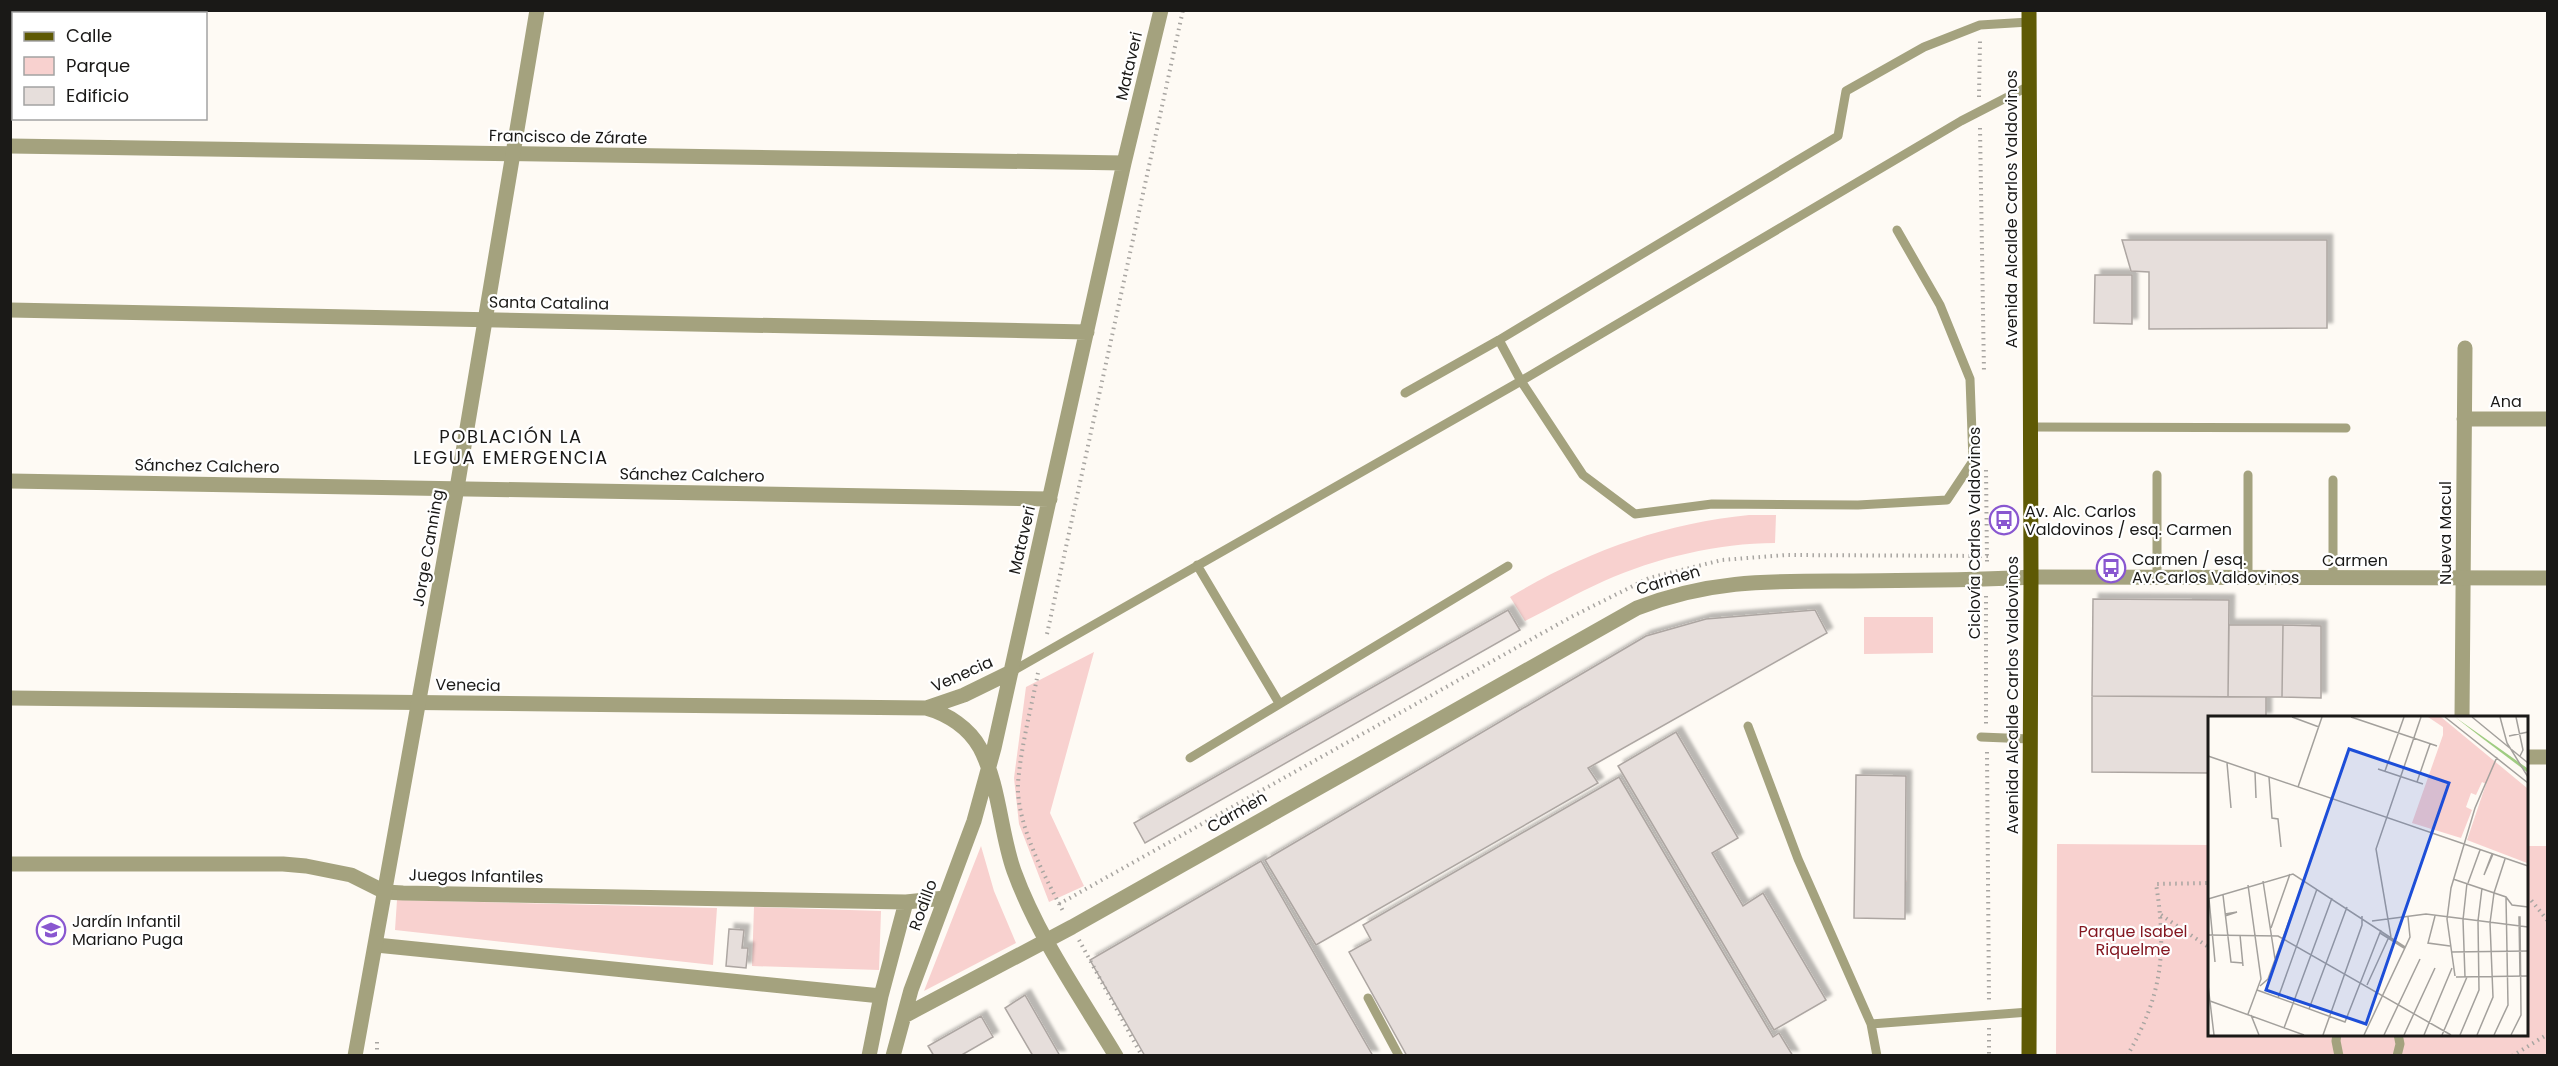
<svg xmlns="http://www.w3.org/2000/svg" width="2558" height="1066" font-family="Poppins,sans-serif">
<defs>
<filter id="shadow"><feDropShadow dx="5.5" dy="-5.5" stdDeviation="1.5" flood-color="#0004"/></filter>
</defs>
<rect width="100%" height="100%" fill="#fefaf4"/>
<path fill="#f8d1cf" d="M1749 515H1776L1775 543C1718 543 1656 558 1604 581 1577 593 1551 608 1525 621L1510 597C1583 553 1664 523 1749 515Z
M1864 617H1933V653L1864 654Z
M1094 652 1050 813 1084 886 1049 902 1019 824 1014 778 1026 687Z
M2057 844 2210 845V1034H2526L2527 846H2547V1055L2056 1056Z
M981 846 994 891 1016 943 924 991Z
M397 900 717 908 713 965 395 930Z
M754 907 881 911 879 970 752 966Z"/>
<path fill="#e6dedb" stroke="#ada6a2" stroke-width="1.5" filter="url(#shadow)" d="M2122 240H2327V328L2149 329V272L2131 271Z
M2095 275H2132V324L2094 323Z
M2093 599 2229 600 2228 697 2092 696Z
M1508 610 1520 630 1145 843 1134 823Z
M1815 610 1827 633 1588 768 1598 783 1316 945 1265 860 1646 636 1706 619Z
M2229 625H2283L2282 697H2228Z
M2283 625 2321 626V698L2282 697Z
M2092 696 2266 697V718H2210V773L2092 772Z
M1676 732 1738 838 1712 853 1743 906 1763 893 1826 1000 1774 1030 1618 766Z
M1856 775 1906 776 1905 919 1854 918Z
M1619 777 1773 1037 1779 1033 1793 1056H1407L1349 952 1371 940 1363 925Z
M1261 861 1373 1056H1145L1090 960Z
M729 929 744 930 742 948H748L746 968 726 966Z
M1025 995 1060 1056H1033L1005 1008Z
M981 1016 993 1037 960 1056H934L928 1046Z"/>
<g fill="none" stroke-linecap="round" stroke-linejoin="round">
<path stroke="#a8a5a1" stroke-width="4" stroke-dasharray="1.5 4.5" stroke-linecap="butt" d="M1979 97 1980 41
M1980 128 1984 373
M1986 470 1987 562
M1986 596V724
M1047 634 1183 10
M1038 673C1031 709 1021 746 1018 783 1016 824 1045 877 1064 913
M1987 752 1989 1003
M2526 898 2531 900 2548 921
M1059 904 1571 617 1649 578 1722 560 1786 555 1988 556
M2161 915 2210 948
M1079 940 1142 1056
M1989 1028V1056
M377 1042V1056
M2127 1056C2162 996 2167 952 2156 884L2210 883
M2512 1056 2548 1034"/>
<path stroke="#a4a27e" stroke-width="9" d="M1499 340 1521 381 1583 475 1635 514 1712 504 1858 505 1947 500 1973 461 1970 379 1940 305 1897 230
M1405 393 1499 340 1838 136 1846 91 1924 47 1980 25 2029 22
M2030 427 2346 428
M2248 475V578
M1197 565 1279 703
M2157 577V475
M2333 578V480
M1011 672 1521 381 1961 121 2029 86
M1748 726 1798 859 1871 1024
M1981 737 2030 739
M1190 758 1508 566
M1368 998 1399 1056
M2337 1034 2336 1041 2339 1056
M1877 1056 1871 1024 2029 1012
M2397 1056 2400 1044 2398 1034"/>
<path stroke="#a4a27e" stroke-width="15" d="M10 146 1124 163
M10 310 1087 332
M2464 419H2548
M10 481 1050 499
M10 698 926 708C948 714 969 728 980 748 1000 786 1000 832 1014 871 1038 937 1080 996 1116 1056
M926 708 964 695 1011 672
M2462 718 2465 348
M2526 757H2548
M10 864H283L306 866 351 875 385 892 403 893 906 902 945 898
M376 945 881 996
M904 1016 1072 927 1637 608C1709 580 1767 581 1843 581 1906 580 1968 581 2031 577
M869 1056 881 996 906 902
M893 1056 911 990 974 821 994 748 1124 163 1161 10"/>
<path stroke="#a4a27e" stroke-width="15" d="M2031 577 2548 578
M355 1056 457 488 537 10"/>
<path stroke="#5e5904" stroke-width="15" d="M2029 10 2031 577 2029 1056"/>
</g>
<defs>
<g id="bus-ring" transform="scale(1.5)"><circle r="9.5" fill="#fff" stroke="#8957d0" stroke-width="1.5"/><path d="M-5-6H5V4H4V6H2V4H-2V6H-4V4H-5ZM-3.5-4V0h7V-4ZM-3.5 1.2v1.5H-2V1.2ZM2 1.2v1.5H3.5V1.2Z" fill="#8957d0"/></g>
<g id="school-ring" transform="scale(1.5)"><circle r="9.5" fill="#fff" stroke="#8957d0" stroke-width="1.5"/><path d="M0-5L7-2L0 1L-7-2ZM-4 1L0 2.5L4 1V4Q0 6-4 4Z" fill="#8957d0"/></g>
</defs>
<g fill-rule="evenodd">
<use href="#bus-ring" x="2004" y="520"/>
<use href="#bus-ring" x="2111" y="568"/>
<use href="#school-ring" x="51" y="930"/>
</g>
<g text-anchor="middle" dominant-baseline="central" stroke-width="4.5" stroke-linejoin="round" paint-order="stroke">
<g font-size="16" fill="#1a1917" stroke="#fff">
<text transform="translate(1129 66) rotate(-77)">Mataveri</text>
<text transform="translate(568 137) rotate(1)">Francisco de Zárate</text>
<text transform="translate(2011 209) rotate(-90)">Avenida Alcalde Carlos Valdovinos</text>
<text transform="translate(549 303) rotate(1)">Santa Catalina</text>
<text x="2506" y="401">Ana</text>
<text transform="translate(207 466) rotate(1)">Sánchez Calchero</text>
<text transform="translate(692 475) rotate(1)">Sánchez Calchero</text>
<text transform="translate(1974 533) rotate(-90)">Ciclovía Carlos Valdovinos</text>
<text transform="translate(2445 533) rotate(-90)">Nueva Macul</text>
<text transform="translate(1022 540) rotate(-77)">Mataveri</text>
<text transform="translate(428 548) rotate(-80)">Jorge Canning</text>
<text x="2355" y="560">Carmen</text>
<text transform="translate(1668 580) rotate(-17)">Carmen</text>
<text transform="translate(962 674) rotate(-24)">Venecia</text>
<text transform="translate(468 685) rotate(1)">Venecia</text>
<text transform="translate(2012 695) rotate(-90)">Avenida Alcalde Carlos Valdovinos</text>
<text transform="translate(1237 812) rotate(-30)">Carmen</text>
<text transform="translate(476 876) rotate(1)">Juegos Infantiles</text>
<text transform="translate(923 905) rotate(-70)">Rodillo</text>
</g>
<g font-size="16" fill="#1a1917" stroke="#fff" text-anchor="start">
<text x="2025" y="511">Av. Alc. Carlos<tspan x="2025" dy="18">Valdovinos / esq. Carmen</tspan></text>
<text x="2132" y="559">Carmen / esq.<tspan x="2132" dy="18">Av.Carlos Valdovinos</tspan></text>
<text x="72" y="921">Jardín Infantil<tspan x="72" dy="18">Mariano Puga</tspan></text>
</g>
<g font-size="16" fill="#841821" stroke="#fff">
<text x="2133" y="931">Parque Isabel<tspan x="2133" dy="18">Riquelme</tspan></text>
</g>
<g font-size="18" letter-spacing="1.5" fill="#1a1917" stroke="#fff">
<text x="511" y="436">POBLACIÓN LA<tspan x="511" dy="21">LEGUA EMERGENCIA</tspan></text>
</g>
</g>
<g transform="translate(2208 716)">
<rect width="320" height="320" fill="#fefaf4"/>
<path d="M220 1H233L319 72V147L259 124 278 68 274 66 268 79 263 77 258 91 264 94 253 122 204 107 235 19V11Z" fill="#f8d1cf"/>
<path d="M247 1 319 52V56L274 22Z" fill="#9fcc81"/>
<path fill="none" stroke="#a3a09c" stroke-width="1.5" d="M84 1 111 11M143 1 229 30M237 1 320 67M264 1 320 47M292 1 299 27 320 61M308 1 315 34 312 40M301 20 320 16M0 40 320 150M19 47 23 92M170 53 215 68M177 55 196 1M47 56 48 82M61 61 64 102 70 103 73 131M209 66 222 28M90 71 114 1M284 138 276 159 285 138M245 163 298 181 304 189 320 191M55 165 67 243M260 167 272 134M40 169 53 263 40 298M15 179 23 246 35 247M0 183 85 158 197 231M1 183 7 246M17 198 29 196 17 200M227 200 220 227 242 230M164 205 218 198 320 211M63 212 82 158M172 217 196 232M0 219 70 220 243 319M32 219 35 250M183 221 168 133 213 1M243 236 320 235M247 260 239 203 243 172 267 92 289 41M248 261 320 260M257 261 255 204 259 167M0 269 6 319M159 269 180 223M52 270 60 263 96 164M49 274 137 306 173 214M70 282 109 173M2 285 96 319M101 293 139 191M43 299 51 319M76 312 124 182M115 319 154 209V200M156 319 202 221 200 201M176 319 212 243M196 319 227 252M216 319 244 252M234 319 259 261M252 319 271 274 270 205 274 172M269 319 285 281 282 207 286 177 297 143M286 319 300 289 298 181M303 319 313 299 312 201H311L312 260"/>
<path fill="#1d4ed8" fill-opacity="0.15" stroke="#1d4ed8" stroke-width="3" d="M141 33 241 67 158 308 58 274Z"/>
<rect width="320" height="320" fill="none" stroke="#1a1917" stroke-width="3"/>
</g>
<rect width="2558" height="1066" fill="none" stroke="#1a1917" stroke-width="24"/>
<rect x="12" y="12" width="195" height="108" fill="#ffffff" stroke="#a3a3a2" stroke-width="1.5"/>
<rect x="24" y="32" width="30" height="9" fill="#5e5904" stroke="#a3a3a2" stroke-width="1.5"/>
<text x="66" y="42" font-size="18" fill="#1a1917">Calle</text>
<rect x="24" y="57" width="30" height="18" fill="#f8d1cf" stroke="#a3a3a2" stroke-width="1.5"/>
<text x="66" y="72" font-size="18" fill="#1a1917">Parque</text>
<rect x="24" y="87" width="30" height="18" fill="#e6dedb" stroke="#a3a3a2" stroke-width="1.5"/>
<text x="66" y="102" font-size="18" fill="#1a1917">Edificio</text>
</svg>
